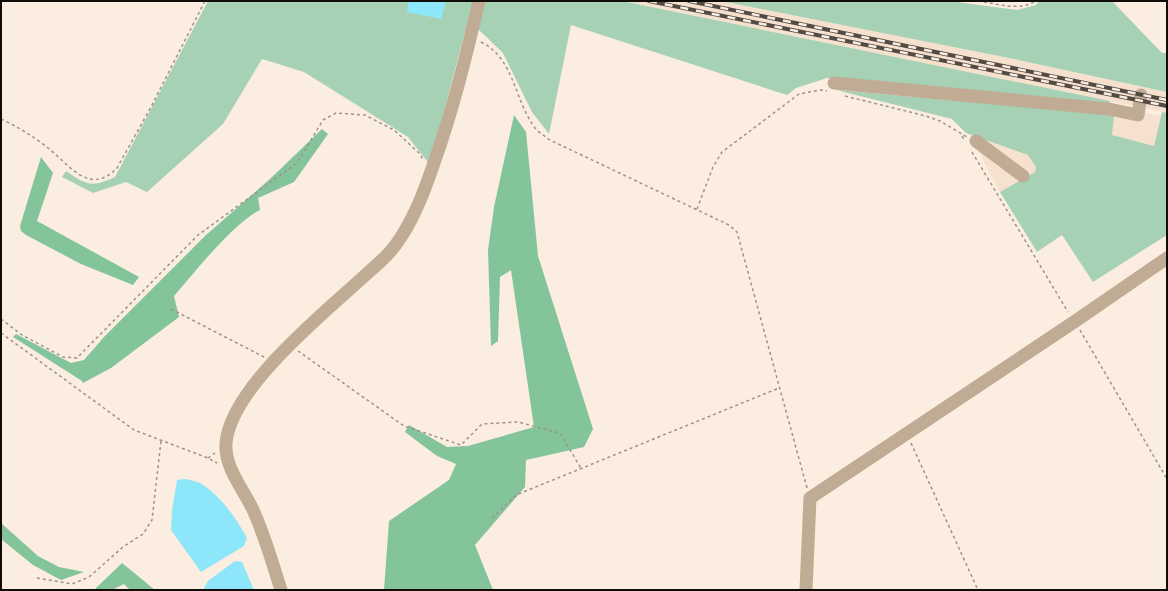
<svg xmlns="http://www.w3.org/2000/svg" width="1168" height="591" font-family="'Asap Condensed',sans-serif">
<rect width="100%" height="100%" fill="#fbeddf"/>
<path fill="#f5e1ce" d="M624 1H727L1014 59 1167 92V113Z
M1115 108 1161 116 1154 146 1111 135Z
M977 137 1028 155 1036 167 1035 172 1000 192 975 145Z"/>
<path fill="#a6d1b5" d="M208 1H473L430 165 408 137 304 72 262 59 223 124 147 192 126 182 93 193 62 177 66 171C87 185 91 188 115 177Z
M483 1H622L1110 101 1109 103 827 78 796 88 787 95 571 25 549 134 532 112 503 53 477 28Z
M721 1H949L1017 10 1036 5 1039 1H1112L1162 53H1167V92L1014 59Z
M836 90 1114 115 1112 135 1154 146 1162 112 1167 113V235L1093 282 1062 235 1037 252 1000 192 1035 172 1036 167 1028 155 966 133 952 119Z"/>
<path fill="#83c49b" d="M514 115 526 132 538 256 593 429 584 447 526 460 525 487 475 545 493 590H384L389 521 449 480 456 464 437 456 405 432 409 425 447 447 468 446 534 427 511 270 500 277 498 341 491 346 488 250 494 207Z
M322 129 328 134 294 182 258 198 260 210C233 223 195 272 174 296L179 317 111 368 83 383 82 381 13 337 16 334 71 363 84 360 104 337 205 236 271 178Z
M41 157 53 173 37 221 139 277 133 285 81 264 26 235 21 231 20 226Z
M1 523 38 556 59 567 84 572 61 580 33 565 1 539Z
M122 563 155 590H130L124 584 112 590H94Z"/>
<path fill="#8de6f9" d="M409 1H446L441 19 407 12Z
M185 479C190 480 196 481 200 483 221 496 236 518 247 538L244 546 201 572 171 530 172 510 177 480Z
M235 561 242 562 254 590H205L204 588 208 581Z"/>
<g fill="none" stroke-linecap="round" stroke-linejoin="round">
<path stroke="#9d9389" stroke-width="1.5" stroke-dasharray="3 3" stroke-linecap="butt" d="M978 1C994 3 1021 12 1035 1
M481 42C515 59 514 100 535 128 539 133 545 136 550 140L729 225 737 232 807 488
M845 96 926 116 940 121 967 137
M1 119C18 127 33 136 48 148 69 164 89 197 117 168L151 107 205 1
M962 136 965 141
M972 152 1068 312
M697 209 713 167 722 152 799 94 821 90 827 91
M171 309 264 357
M1 319 22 335 63 357 77 358 198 235 297 163 323 120 336 113 365 115 394 130 419 153 424 161
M1080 330 1167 479
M1 333 134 430 208 458 217 463
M298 351 404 426 461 445 482 424 518 422 560 433 582 470
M911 443 978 590
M208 458 215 453
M492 518 516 495 779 388
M37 578 72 584 89 577 123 547 143 534 152 520 161 441"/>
<path stroke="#c0ac94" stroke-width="13" d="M834 83 1109 109 1138 115 1141 95
M976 141 1023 176
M281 590C273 564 265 537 254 512 245 491 224 468 226 443 231 388 321 316 361 279 375 266 391 254 401 237 416 214 425 189 434 163 453 110 466 56 479 1
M806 590 810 498 1074 322 1167 258"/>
<g stroke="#524b44" stroke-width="4">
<path id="rail" d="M649 1 1167 106
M689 1 1167 100"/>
</g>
<use href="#rail" stroke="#fbeddf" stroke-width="2.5" stroke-dasharray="8" stroke-linecap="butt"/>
</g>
<rect width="1168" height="591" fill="none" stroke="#100c08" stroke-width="4"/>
</svg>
